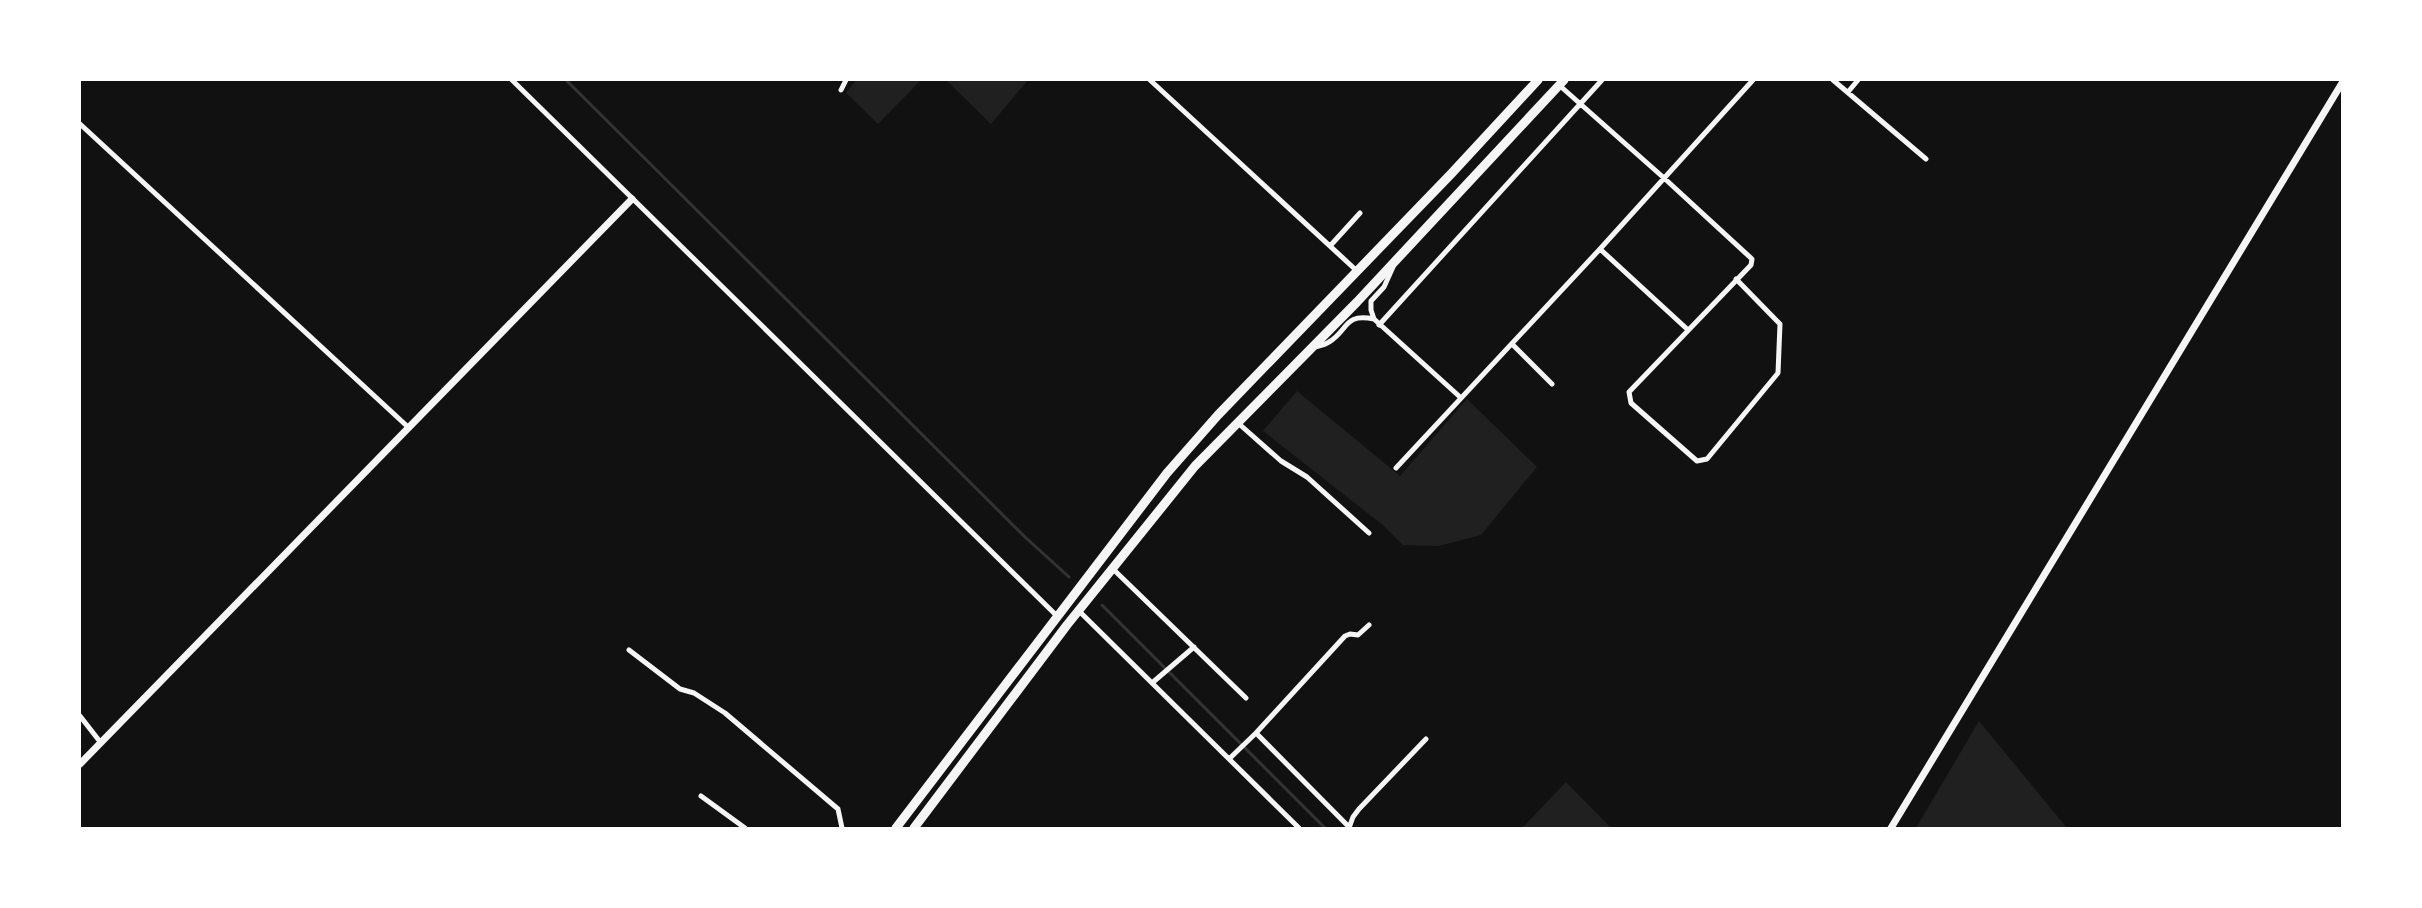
<svg xmlns="http://www.w3.org/2000/svg" width="2422" height="908" font-family="'Titillium Web',sans-serif">
<rect width="100%" height="100%" fill="#111"/>
<path fill="#202020" d="M856 80H921L878 124 846 93Z
M946 80H1028L991 124Z
M1297 391 1400 476 1467 399 1537 467 1481 535 1439 546 1403 545 1384 526 1263 431Z
M1979 721 2067 828H1916Z
M1566 782 1611 828H1522Z"/>
<g fill="none" stroke-linecap="round" stroke-linejoin="round">
<path stroke="#333" stroke-width="3" d="M566 80 1025 537 1069 577
M1102 605 1325 828"/>
<path stroke="#f5f5f5" stroke-width="5" d="M512 80 1057 616
M1150 80 1357 271
M1833 80 1926 159
M1559 85 1664 178 1752 259 1751 265 1629 392 1631 403 1697 461 1707 459 1778 373 1780 324 1736 279
M841 90 846 80
M1848 92 1858 80
M80 124 408 427
M1330 246 1360 213
M1600 249 1687 329
M1393 267 1384 287 1371 301V310L1374 319 1460 397
M1379 325 1602 80
M1512 344 1552 384
M1315 347C1319 346 1325 345 1329 342 1349 330 1343 313 1374 319
M1238 423 1281 461 1307 477 1369 533
M1396 468 1600 249 1753 80
M1113 569 1246 698
M1079 611 1299 828
M629 650 680 689 694 693 725 713 838 809 842 828
M1152 683 1194 647
M80 716 101 743
M1256 733 1350 828
M1229 759 1256 733 1345 636 1350 634 1358 635 1369 625
M701 796 745 828
M1349 828 1353 817 1359 809 1426 739"/>
<path stroke="#f5f5f5" stroke-width="7" d="M80 764 632 199
M1891 828 2342 83"/>
<path stroke="#f5f5f5" stroke-width="9" d="M896 828 1167 473 1218 415 1451 174 1538 80
M914 828 1067 625 1195 466 1357 302 1564 80"/>
</g>
<rect width="2422" height="908" fill="none" stroke="#ffffff" stroke-width="162"/>
</svg>
